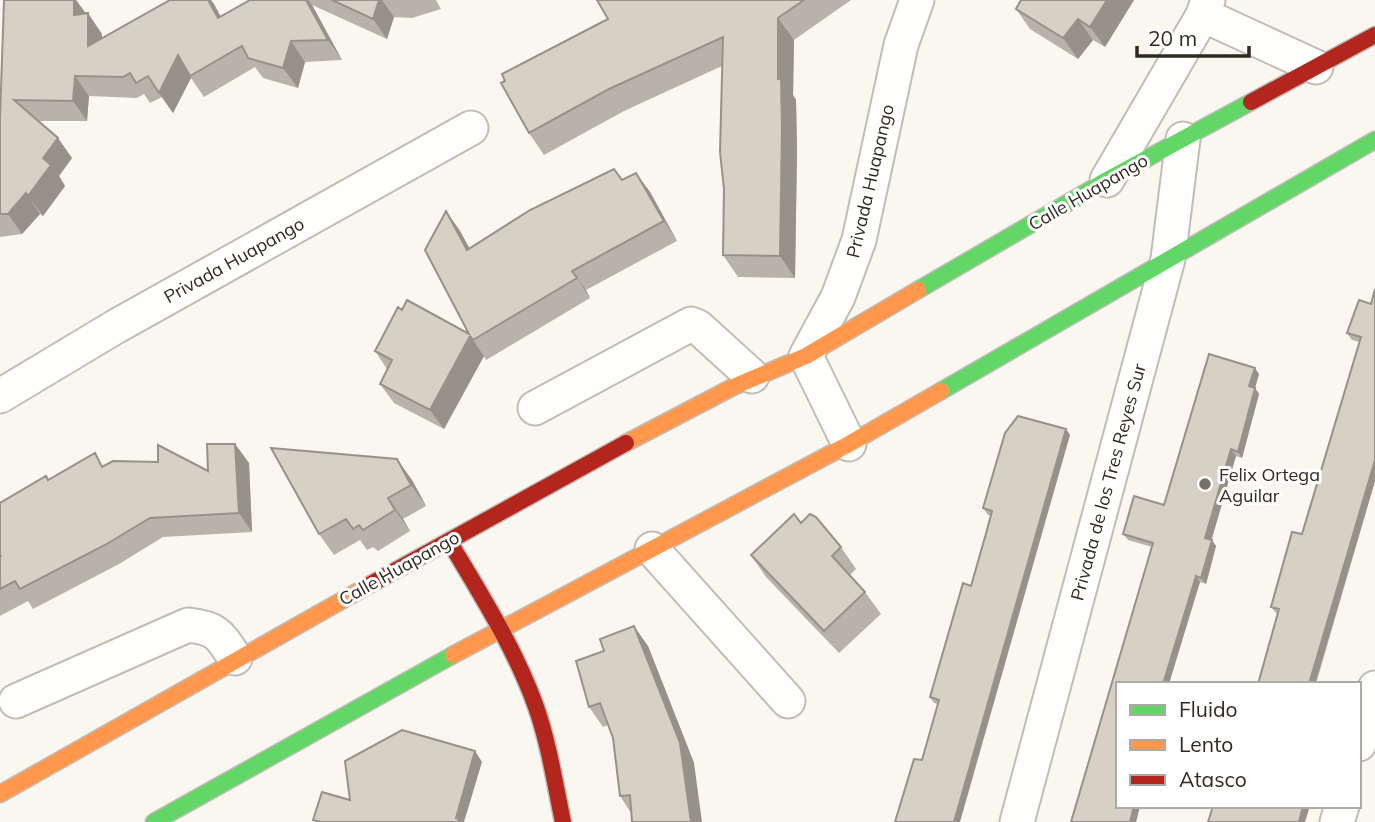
<svg xmlns="http://www.w3.org/2000/svg" width="1375" height="822" font-family="Mulish,sans-serif">
<rect width="100%" height="100%" fill="#faf7f1"/>
<g fill="none" stroke-linecap="round" stroke-linejoin="round">
<g stroke="#c1bdb6" stroke-width="37">
<path id="street" d="M1203 15 1316 67
M1107 180 1203 15 1208 0
M0 396 115 327 471 128
M535 408 691 324 698 327 752 376
M849 444 806 356 838 297 859 240 901 45 917 0
M652 549 788 701
M16 701 188 625C217 628 220 635 235 658
M1359 744 1375 688
M1017 822 1168 259 1183 139
M1337 822 1342 806"/>
</g>
<g stroke="#c1bdb6" stroke-width="19">
<path id="fast" d="M918 290 1107 180 1251 102
M941 391 1375 140
M154 822 453 655"/>
</g>
<g stroke="#c1bdb6" stroke-width="19">
<path id="slow" d="M626 443 733 387 806 356 918 290
M453 655 849 444 941 391
M0 794 371 584"/>
</g>
<g stroke="#c1bdb6" stroke-width="19">
<path id="jam" d="M1251 102 1375 35
M449 541C481 595 515 648 536 707 549 744 555 784 563 822
M371 584 626 443"/>
</g>
<use href="#street" stroke="#fefefd" stroke-width="33"/>
<use href="#fast" stroke="#63d668" stroke-width="16"/>
<use href="#slow" stroke="#ff974d" stroke-width="16"/>
<use href="#jam" stroke="#b3261e" stroke-width="16"/>
</g>
<path fill="#b8b3a9" d="M4 0H76L102 34V38L214 4 220 16 250 0H436L441 9 412 18 394 17 387 39 312 5 342 60 305 62 298 88 263 78 255 67 204 97 191 78 173 113 162 97 150 103 144 94 137 98 89 96 87 121H38L72 158 59 176 65 186 43 216 40 214 22 234 0 237V118Z
M597 0H851L794 40 793 95 796 100 797 150 795 278 738 277 723 255 724 189 722 66 624 111 544 155 529 133 608 19Z
M1134 0 1105 47 1093 40 1078 59 1030 29 1016 9Z
M636 173 650 192 677 241 586 290 590 298 486 360 484 356 444 429 394 403 380 384 387 369 375 351 402 310 469 334 446 211 460 231 469 249 622 180Z
M1359 300 1375 481 1316 684H1258L1278 614 1276 613 1271 607 1302 534 1360 342 1352 340 1347 333Z
M1259 374 1255 388 1259 394 1242 458 1236 456 1211 540 1216 546 1206 584 1200 582 1118 806H1140L1136 822H1071L1152 547 1128 540 1123 534 1164 505Z
M1066 429 1070 435 922 760 938 704 934 703 930 697 971 586 987 530 991 515H988L983 508Z
M235 444 249 463 252 532 163 537 119 564 33 609 28 601 0 616V556L1 557 46 476 49 480 104 466 208 471Z
M412 480 426 506 403 519 410 531 378 551 373 547 367 550 360 540 334 555 319 534Z
M801 523 841 547 856 569 850 575 865 592 881 614 839 653 766 577 751 555Z
M648 646 694 763 631 813 620 796 613 738 608 725 603 727 589 707Z"/>
<path fill="#96928a" d="M74 0H76L88 17V13L102 34V67L88 46 74 15Z
M208 0H211L214 4 232 38 218 18Z
M306 0H308L312 5 342 60 328 40Z
M379 0H382L394 17 387 39 373 19Z
M1107 0H1134L1105 47 1090 27Z
M778 18 794 40 793 95 796 100 797 150 795 278 780 256Z
M1078 19 1093 40 1078 59 1063 38Z
M291 41 305 62 298 88 283 68Z
M178 55 191 78 173 113 159 93Z
M75 76 89 96 87 121 73 101Z
M58 138 72 158 59 176 65 186 43 216 28 196 43 158Z
M636 173 650 192 677 241 664 221Z
M26 193 40 214 22 234 8 214Z
M446 211 460 231 481 269 467 250Z
M572 271 586 290 590 298 577 278Z
M470 336 484 356 444 429 430 410Z
M1255 368 1259 374 1255 388 1259 394 1242 458 1238 452 1249 386Z
M1066 429 1070 435 960 822H954Z
M235 444 249 463 252 532 239 513Z
M1231 449 1236 456 1210 545 1205 538Z
M397 459 412 480 426 506 411 485Z
M1375 460V481L1315 684H1309Z
M388 498 403 519 410 531 395 510Z
M1212 540 1216 546 1206 584 1201 578Z
M1196 576 1200 582 1169 684H1163Z
M634 626 648 646 694 763 702 822H691Z
M475 751 482 762 464 822H458L456 818Z
M1134 806H1140L1136 822H1130Z
M1303 806H1310L1305 822H1299Z"/>
<path fill="#d6d0c5" stroke="#96928a" stroke-width="2" d="M4 0H74V15L88 13V46L170 0H208L218 18 250 0H306L328 40 291 41 283 68 248 58 242 46 190 76 178 55 159 93 148 76 136 83 130 73 123 77 75 76 73 101 14 100 58 138 43 158 51 165 28 196 26 193 8 214H0V118Z
M332 0H379L373 19Z
M597 0H804L778 18V79L781 78 782 128 780 256 723 255 724 189 720 152 723 37 609 89 529 133 501 83 505 81 502 74 608 19Z
M1021 0H1107L1090 27 1078 19 1063 38 1016 9Z
M614 169 622 180 636 173 664 221 572 271 577 278 473 340 470 336 430 410 380 384 392 360 375 351 398 307 402 310 407 300 469 334 425 250 446 211 467 250 530 210Z
M1375 289V460L1309 684H1258L1279 609 1271 607 1292 532 1302 534 1361 337 1347 333 1359 300 1371 304Z
M1209 354 1255 368 1249 386 1255 388 1238 452 1231 449 1205 538 1212 540 1201 578 1196 576 1163 684H1118V806H1134L1130 822H1071L1153 543 1123 534 1134 496 1164 505Z
M1018 416 1066 429 954 822H895L914 759 922 760 939 700 930 697 963 583 971 586 987 530 992 511 983 508 1005 433Z
M207 444H235L239 513 150 518 105 545 20 589 15 581 0 589V556L1 557 0 554V503L46 476 48 480 95 453 102 467 113 461 158 462V445L208 471Z
M271 448 397 459 411 485 388 498 395 510 363 530 359 525 353 529 346 519 319 534Z
M794 514 801 523 810 514 816 517 841 547 832 556 865 592 824 631 751 555Z
M634 626 680 743 691 822H632L630 795 620 796 613 738 600 703 589 707 576 661 604 651 600 639Z
M402 730 475 751 456 818 459 819 458 822H321L313 820 322 792 350 800 345 761Z
M1213 806H1303L1299 822H1208Z"/>
<circle fill="#777269" stroke="#fff" stroke-width="2.5" cx="1205" cy="484" r="7"/>
<g text-anchor="middle" dominant-baseline="central" stroke-width="6" stroke-linejoin="round" paint-order="stroke">
<g font-size="18" fill="#302a20" stroke="#fff">
<text transform="translate(870 181) rotate(-77)">Privada Huapango</text>
<text transform="translate(1088 192) rotate(-30)">Calle Huapango</text>
<text transform="translate(234 260) rotate(-29)">Privada Huapango</text>
<text transform="translate(1108 482) rotate(-75)">Privada de los Tres Reyes Sur</text>
<text transform="translate(399 568) rotate(-29)">Calle Huapango</text>
</g>
<g font-size="18" fill="#302a20" stroke="#fff" text-anchor="start">
<text x="1219" y="474">Felix Ortega<tspan x="1219" dy="21">Aguilar</tspan></text>
</g>
</g>
<rect x="1116" y="682" width="245" height="126" fill="#ffffff" stroke="#acaaa6" stroke-width="2"/>
<rect x="1130" y="705" width="35" height="10" fill="#63d668" stroke="#acaaa6" stroke-width="2"/>
<text x="1179" y="717" font-size="21" fill="#302a20">Fluido</text>
<rect x="1130" y="740" width="35" height="10" fill="#ff974d" stroke="#acaaa6" stroke-width="2"/>
<text x="1179" y="752" font-size="21" fill="#302a20">Lento</text>
<rect x="1130" y="775" width="35" height="10" fill="#b3261e" stroke="#acaaa6" stroke-width="2"/>
<text x="1179" y="787" font-size="21" fill="#302a20">Atasco</text>
<path d="M1137 46v10h112v-10" fill="none" stroke="#302a20" stroke-width="3.5"/>
<text x="1148" y="46" font-size="21" fill="#302a20" stroke="#ffffff" stroke-width="5" paint-order="stroke">20 m</text>
</svg>
